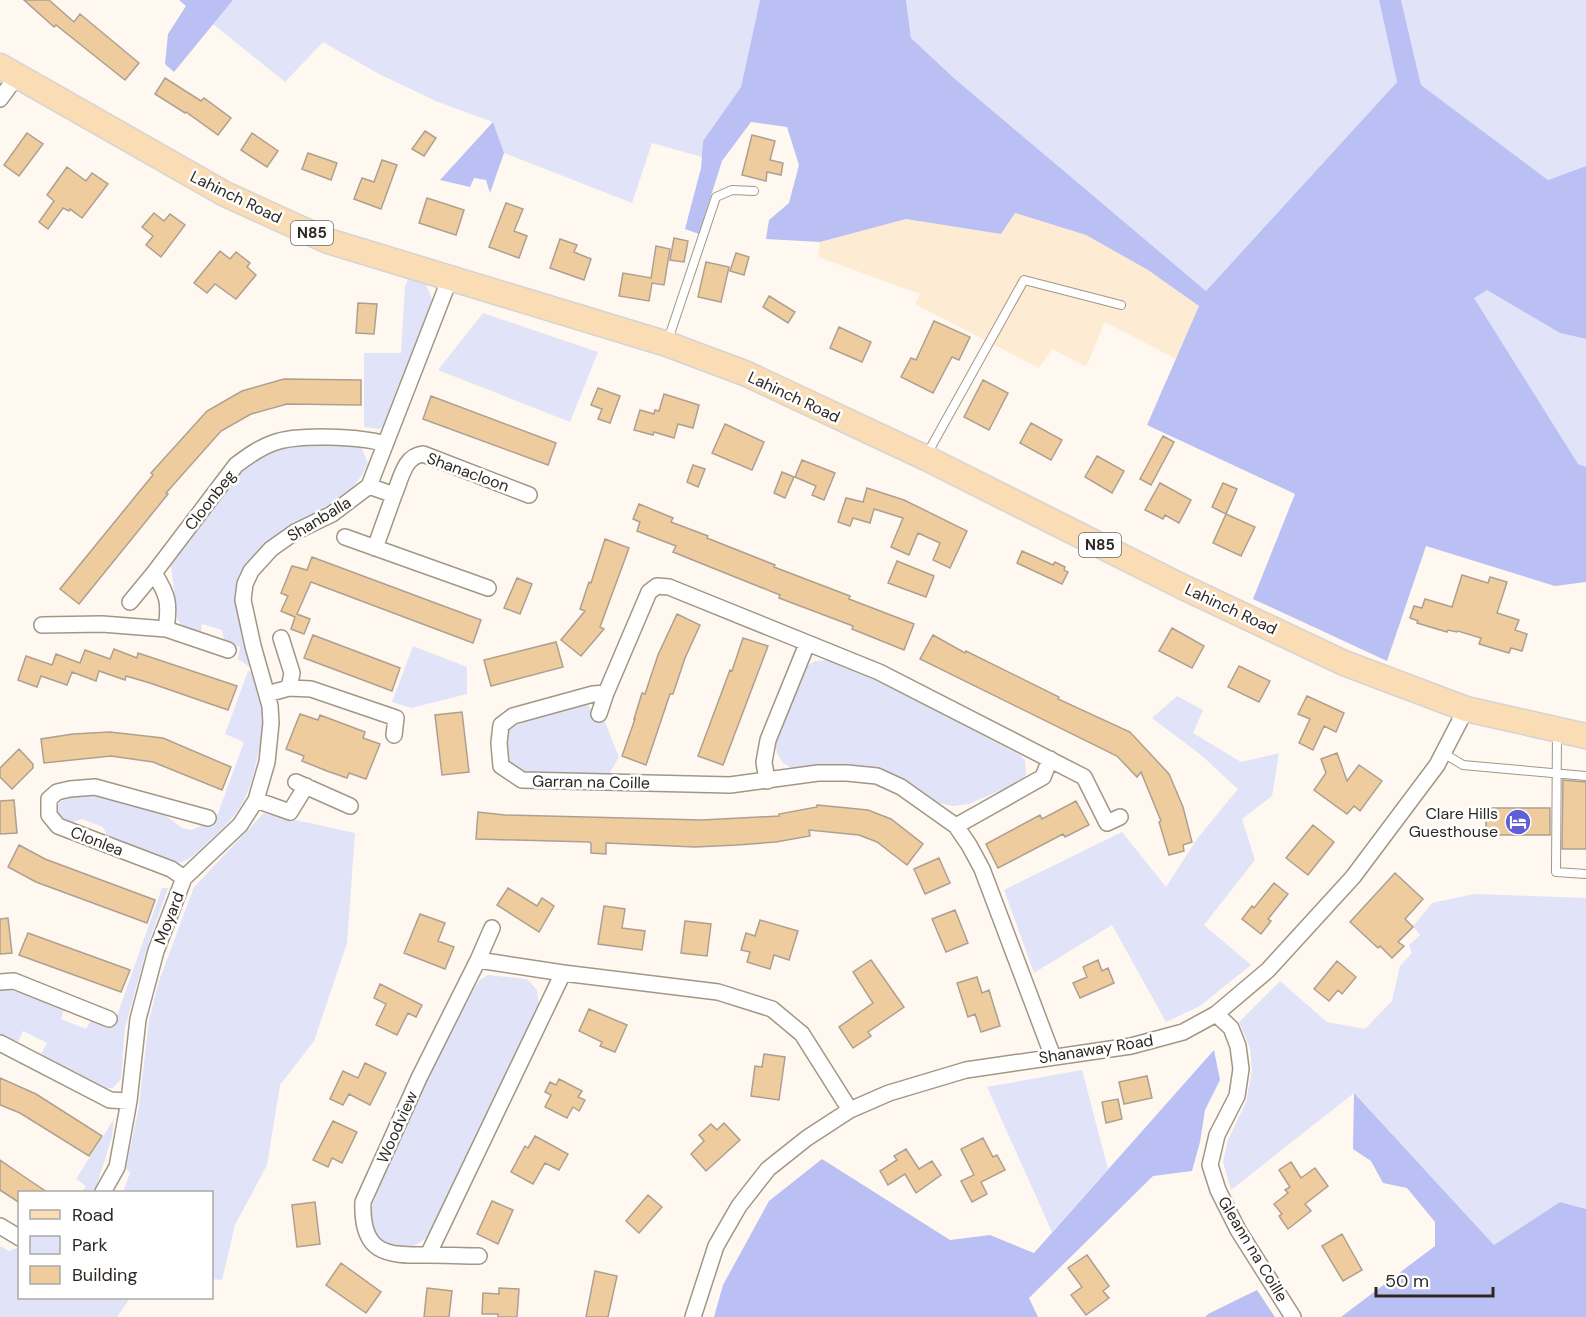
<svg xmlns="http://www.w3.org/2000/svg" width="1586" height="1317" font-family="'DM Sans',sans-serif">
<rect width="100%" height="100%" fill="#fef8f1"/>
<path fill="#feebd3" d="M1015 213 1086 235 1148 270 1199 306 1176 359 1105 322 1086 367 1052 349 1039 368 915 304 920 294 818 257 820 242 906 219 1001 234Z"/>
<path fill="#e1e4f8" d="M233 0H760L741 87 703 141 702 157 652 143 632 203 504 153 493 122 438 102 379 74 323 42 285 82 213 24Z
M906 0H1379L1397 82 1206 291 955 79 911 38Z
M1401 0H1586V166L1548 180 1421 85Z
M409 278 425 283 431 296 433 307 386 425 379 429 364 427V353H401L405 286Z
M1487 289 1560 333 1586 339V467L1578 465 1473 297Z
M483 313 598 352 570 422 438 370Z
M292 444 361 447 368 463C361 480 348 494 333 505 325 511 314 515 304 519 279 532 239 560 237 591 234 614 246 645 251 668L238 659 240 647 224 640 222 630 202 624 201 634 182 627 177 618 171 566 173 558 237 473C253 458 271 450 292 444Z
M413 646 467 667V694L411 708 392 702Z
M829 660 899 691 1020 755 1025 760 1026 775 1022 781 969 804 953 806 938 803 892 776 873 769 818 764 798 769 790 767 783 763 777 753 775 739 805 667 815 661Z
M248 671 253 672C258 690 264 708 263 727 263 736 260 746 258 754 250 796 241 813 209 841 199 850 189 863 175 863L114 841 107 836 103 827 82 819 70 823 57 816 56 808 60 802 78 795 93 794 162 813 182 828 191 830 203 825 213 827 244 742 225 734Z
M1177 696 1203 710 1193 733 1241 762 1279 753 1272 796 1242 819 1255 860 1204 925 1251 965 1200 1006 1166 1022 1112 925 1034 973 1004 890 1122 832 1166 887 1197 839 1238 789 1201 755 1152 718Z
M581 704 589 706 592 711 593 720 605 722 619 757 608 776 524 773C521 772 517 771 515 769 503 761 505 738 510 727Z
M264 813 355 833 347 943 314 1041 280 1085 267 1165 235 1225 222 1280 212 1279V1192H123L130 1173 126 1168 139 1106 149 1020 159 981 194 887Z
M162 888H168L147 948 125 1028 121 1079 113 1088H101L41 1054 47 1043 23 1031 18 1042 0 1034V989H9L62 1007 63 1013 61 1019 86 1029 90 1022 94 1020 113 1027Z
M1474 894 1586 898V1209L1560 1202 1494 1245 1354 1093 1231 1190 1223 1162 1228 1140 1246 1102 1252 1070 1250 1048 1239 1022 1280 981 1327 1022 1365 1029 1392 1001 1400 966 1412 953 1409 945 1420 935 1413 926 1432 903Z
M488 975 527 979 537 990 539 1006 485 1123 426 1238C420 1242 413 1248 405 1248 382 1250 366 1228 371 1208L418 1095 475 987 480 980Z
M1082 1070 1108 1169 1052 1232 987 1087Z
M114 1119 112 1137 96 1187 92 1192H82L86 1186 76 1179Z
M0 1246 9 1251 19 1247 20 1298H130L117 1317H0Z"/>
<path fill="#bac0f3" d="M179 0H233L174 72 165 64 168 34 186 6Z
M760 0H906L911 38 955 79 1206 291 1397 82 1379 0H1401L1421 85 1548 180 1586 166V339L1560 333 1487 290 1474 298 1578 464 1586 467V582L1555 586 1426 546 1387 661 1253 599 1295 494 1147 425 1199 306 1148 270 1086 235 1015 213 1001 234 906 219 820 242 766 239 769 220 789 203 799 165 787 127 751 122 722 161 699 234 685 229 701 168 703 141 741 87Z
M493 122 504 153 490 193 486 180 474 178 470 187 440 180Z
M1214 1050 1220 1080 1205 1110 1200 1142 1192 1171 1153 1176 1029 1298 1038 1317H714L723 1285 769 1201 822 1159 950 1240 990 1235 1034 1253Z
M1354 1093 1494 1245 1560 1202 1586 1209V1317H1341L1435 1246V1222L1407 1188 1383 1183 1371 1161 1353 1149Z
M1257 1290 1275 1317H1205L1208 1314Z"/>
<path fill="#efcc9e" stroke="#aea090" stroke-width="1.5" d="M24 0H49L74 22 80 14 139 63 125 80 56 25 54 27Z
M165 78 201 101 204 98 231 118 218 135 186 112 185 113 155 94Z
M425 131 436 138 424 156 412 149Z
M27 133 43 144 19 176 4 165Z
M252 133 278 151 267 167 241 150Z
M752 135 775 141 770 160 783 163 781 175 767 172 766 181 742 175Z
M308 153 337 163 331 180 302 169Z
M382 160 397 165 381 209 354 199 362 178 374 182Z
M67 167 86 181 92 173 108 184 82 218 70 209 69 211 63 208 48 229 39 222 54 201 47 195Z
M427 198 464 210 456 235 419 223Z
M506 203 523 209 514 231 527 236 519 258 489 247Z
M154 213 164 221 170 214 185 225 161 257 146 245 153 236 142 227Z
M674 238 688 241 684 262 670 260Z
M560 239 577 245 574 252 591 259 584 280 550 268Z
M656 246 670 249 664 285 652 283 649 301 619 296 623 273 651 278Z
M220 251 230 259 236 252 250 263 247 267 256 275 236 299 215 284 207 293 194 283Z
M736 253 749 257 744 275 730 271Z
M706 262 729 267 721 302 698 297Z
M769 296 795 312 788 323 763 307Z
M358 303 377 304 374 334 356 333Z
M934 321 970 337 959 360 952 357 933 393 901 377 911 358 916 360Z
M839 327 871 342 862 362 830 348Z
M284 379 361 380V405L287 404 251 414 221 431 166 493 168 494 79 604 60 589 139 492 153 475 151 473 207 411 242 391Z
M983 380 1008 393 989 430 964 417Z
M598 388 620 396 610 423 598 419 602 409 591 405Z
M664 394 699 405 693 428 678 424 674 438 654 432 653 435 634 430 640 410 654 414 655 410 659 411Z
M431 396 556 443 548 465 423 419Z
M1031 423 1062 440 1051 460 1020 443Z
M725 424 764 442 752 470 712 453Z
M1163 436 1174 442 1151 485 1140 479Z
M1097 456 1124 471 1112 493 1085 477Z
M802 460 835 473 824 500 812 495 816 486 795 477Z
M693 465 705 469 698 487 687 482Z
M782 472 794 477 785 498 774 493Z
M1160 483 1191 500 1179 523 1165 515 1163 519 1145 510Z
M1223 483 1237 489 1226 514 1212 507Z
M867 488 904 500 967 531 950 568 933 560 940 543 918 533 909 555 891 547 903 518 874 509 870 523 853 518 850 526 838 522 846 498 863 502Z
M639 504 673 518 671 522 708 536 707 538 775 565 774 567 850 596 849 599 914 624 904 650 852 629 853 626 779 598 780 595 673 552 676 546 637 531 640 522 633 519Z
M1226 514 1255 527 1241 556 1213 543Z
M605 539 629 548 600 627 604 629 581 656 561 640 585 611 580 609 589 582 591 583Z
M1022 551 1053 565 1055 562 1065 567 1064 570 1068 572 1062 584 1017 563Z
M312 557 481 620 473 643 311 582 297 614 310 619 304 634 291 629 295 617 281 611 288 596 281 593 292 566 307 570Z
M897 561 934 576 926 597 888 583Z
M1462 575 1488 583 1490 577 1507 582 1497 613 1519 620 1515 630 1527 634 1522 651 1511 648 1509 653 1479 644 1481 638 1458 631 1457 632 1448 630 1447 632 1417 623 1418 621 1410 618 1414 606 1422 608 1425 599 1452 607Z
M517 578 532 584 520 614 504 608Z
M677 614 700 625 685 658 673 694H670L646 765 622 756 635 719H634L642 693 645 694 658 655Z
M1172 628 1204 646 1192 668 1159 651Z
M313 635 400 668 392 691 304 658Z
M933 635 965 653 966 651 1059 697 1058 699 1130 732 1169 774 1183 807 1192 842 1183 845 1184 851 1169 855 1159 822 1161 821 1141 772 1137 777 1117 756 920 659Z
M743 638 768 646 723 765 698 756 730 670 732 671Z
M556 642 563 667 491 686 484 660Z
M114 649 137 658 138 653 237 686 228 710 150 683 126 676 125 680 99 671 96 681 72 672 67 685 41 676 37 687 18 680 26 656 52 665 56 654 80 663 85 650 110 659Z
M1239 666 1270 681 1259 702 1228 687Z
M1307 696 1344 713 1336 732 1324 726 1313 750 1299 743 1310 719 1298 714Z
M462 712 469 772 442 775 435 715Z
M300 714 318 720 320 715 365 732 363 738 380 744 366 779 349 773 347 778 327 771 302 761 304 756 286 749Z
M110 732 163 738 231 767 222 790 153 762 111 756 44 763 41 739 73 734Z
M19 749 33 764V768L12 789 0 777V768Z
M1337 753 1347 781 1359 765 1382 781 1360 811 1354 806 1347 814 1314 790 1326 773 1321 759Z
M1563 780 1586 782V849H1562Z
M14 800 17 833 0 834V801Z
M1076 801 1089 825 1065 837 1063 834 998 868 986 844 1040 815 1042 819Z
M817 805 868 810 891 819 923 844 907 865 877 842 859 835 809 830 810 836 776 842 737 845 695 847 606 843V854L591 853V843L589 842 476 839 478 812 505 815 702 820 779 816V814L817 807Z
M1486 808H1550V835H1486Z
M1313 825 1334 842 1308 875 1286 858Z
M19 845 45 859 155 900 147 923 36 882 8 867Z
M939 858 950 883 925 894 914 869Z
M1395 873 1423 899 1405 919 1413 927 1398 942 1404 946 1392 958 1380 946 1378 948 1350 922Z
M1274 883 1288 894 1268 919 1271 921 1261 934 1242 919 1252 906 1254 908Z
M508 888 537 906 542 898 554 906 539 932 497 905Z
M604 906 625 909 622 928 645 931 642 950 598 944Z
M955 910 968 943 946 952 932 919Z
M420 914 445 923 438 941 454 947 445 969 404 953Z
M8 918 12 953 0 954V919Z
M760 920 798 931 789 960 774 955 770 969 747 962 750 952 741 950 746 933 755 936Z
M685 921 711 924 707 956 681 953Z
M28 933 130 970 121 992 19 955Z
M871 960 904 1007 868 1032 871 1036 853 1048 839 1027 873 1003 853 972Z
M1098 960 1102 971 1108 968 1114 983 1080 998 1073 983 1087 977 1083 967Z
M1337 961 1356 977 1342 994 1338 990 1329 1001 1314 989Z
M977 977 982 993 989 990 1000 1026 981 1032 975 1014 968 1017 957 983Z
M380 984 422 1005 416 1017 408 1013 397 1035 376 1025 386 1004 374 998Z
M589 1009 627 1025 615 1052 600 1046 602 1042 579 1031Z
M764 1054 785 1057 779 1100 751 1096 755 1066 762 1067Z
M365 1063 386 1073 370 1105 349 1094 343 1105 330 1099 343 1071 358 1078Z
M1147 1076 1152 1098 1124 1104 1119 1082Z
M0 1078 36 1094 102 1136 89 1156 20 1113 0 1105Z
M559 1079 582 1091 578 1097 585 1100 579 1111 573 1107 567 1118 545 1107 551 1095 545 1092 550 1082 556 1085Z
M1118 1099 1122 1119 1106 1123 1102 1102Z
M333 1121 357 1132 342 1163 332 1158 328 1167 313 1160Z
M724 1123 740 1140 706 1171 691 1154 704 1141 699 1135 711 1124 717 1130Z
M535 1136 568 1154 559 1170 545 1163 533 1184 511 1172 525 1146 528 1148Z
M983 1138 993 1157 997 1155 1005 1170 981 1182 987 1194 972 1202 961 1181 974 1175 961 1149Z
M906 1149 919 1169 932 1161 941 1175 916 1193 905 1174 888 1185 880 1171 897 1160 894 1156Z
M0 1160 26 1178 47 1192H20V1203L0 1190Z
M1291 1162 1301 1178 1315 1168 1328 1186 1305 1204 1311 1211 1288 1229 1279 1216 1282 1214 1274 1204 1288 1193 1285 1190 1290 1187 1279 1170Z
M648 1195 662 1207 639 1233 626 1221Z
M492 1201 513 1210 498 1244 477 1234Z
M315 1202 320 1244 297 1247 292 1205Z
M1342 1234 1362 1270 1343 1281 1322 1246Z
M1087 1255 1109 1286 1103 1291 1109 1298 1086 1315 1071 1295 1082 1287 1068 1268Z
M341 1263 381 1292 366 1313 326 1285Z
M595 1271 617 1276 608 1317H586Z
M427 1288 452 1291 449 1317H424Z
M499 1288 519 1289 517 1317H498V1314H482L483 1293 499 1294Z"/>
<g fill="none" stroke-linecap="round" stroke-linejoin="round">
<g stroke="#a39685" stroke-width="10">
<path id="lane" d="M668 340 716 197 732 190 754 191
M926 456 1024 280 1121 305
M1557 733 1556 872 1586 874
M1443 753 1463 765 1586 776"/>
</g>
<g stroke="#a39685" stroke-width="18">
<path id="street" d="M0 99 17 76
M369 486 394 495C401 479 404 456 423 454L529 495
M345 537 488 588
M375 548 394 495
M130 602 154 573
M42 625 102 624 166 629 228 650
M166 629C170 603 168 595 154 573L236 465C248 456 259 448 273 443 297 434 360 436 385 444
M281 638 292 673 289 688
M267 694 289 688 311 689 396 718 394 735
M599 714 606 693
M767 781 764 762 768 740 807 644
M296 782 350 806
M256 800 290 812 306 786
M956 826 1043 777 1050 759
M184 878 171 869 58 826 49 815V799L57 792 70 789 95 787 208 818
M478 960 563 973
M0 982 14 981 109 1019
M1216 1014 1231 1028 1238 1046 1241 1069 1237 1096 1217 1135 1210 1165 1218 1190 1238 1230 1293 1317
M0 1043 110 1100 129 1101
M1053 1057 982 869 969 845 956 826 901 787 877 776 847 773H818L730 785 522 780 501 766 499 743 501 725 513 716 593 694 606 693 649 592 657 586 669 587 879 672 1084 777 1107 823 1120 817
M103 1192 117 1167 129 1101 138 1019 156 951 184 878 240 825 256 800 267 762 271 723 270 706 253 646 243 600 245 584 251 571 271 549 295 532 332 514 369 486 450 278
M0 1226 20 1238
M428 1255 563 973 718 992 772 1009 802 1034 850 1110
M479 1256C462 1256 445 1255 428 1255 385 1256 361 1253 363 1202L419 1078 478 960 492 928
M693 1317 716 1246 739 1206 768 1169 807 1138 850 1110 889 1093 966 1070 1131 1046 1183 1032 1216 1014 1268 970 1353 877 1437 765 1466 709"/>
</g>
<g stroke="#d5d4d3" stroke-width="27">
<path id="primary" d="M0 66 225 194 328 241 667 344 747 374 926 458 1181 586 1344 663 1466 709 1586 736"/>
</g>
<use href="#lane" stroke="#fff" stroke-width="8"/>
<use href="#street" stroke="#fff" stroke-width="15"/>
<use href="#primary" stroke="#fadcb5" stroke-width="24"/>
</g>
<defs>
<g id="hotel-disc" transform="scale(1.35)"><circle r="9.5" fill="#615fd8" stroke="#fff"/><path d="M-6-4.5h1.5V1H6V5H4.5V3h-9V5H-6ZM-4 0a1.8 1.8 0 1 1 3.6 0ZM.5 0V-2.5h3Q6-2.5 6 0Z" fill="#fff"/></g>
</defs>
<g fill-rule="evenodd">
<use href="#hotel-disc" x="1518" y="822"/>
</g>
<g text-anchor="middle" dominant-baseline="central" stroke-width="5" stroke-linejoin="round" paint-order="stroke">
<g fill="#fff" stroke="#6d6864" stroke-width="1.5">
<rect x="291" y="221" width="42" height="24" rx="4.5"/>
<rect x="1079" y="533" width="42" height="24" rx="4.5"/>
</g>
<g font-size="15" font-weight="bold" fill="#2e2822">
<text x="312" y="233">N85</text>
<text x="1100" y="545">N85</text>
</g>
<g font-size="16" fill="#2e2822" stroke="#fff">
<text transform="translate(236 197) rotate(26)">Lahinch Road</text>
<text transform="translate(794 397) rotate(25)">Lahinch Road</text>
<text transform="translate(468 472) rotate(20)">Shanacloon</text>
<text transform="translate(210 500) rotate(-52)">Cloonbeg</text>
<text transform="translate(319 519) rotate(-31)">Shanballa</text>
<text transform="translate(1231 609) rotate(25)">Lahinch Road</text>
<text transform="translate(591 782) rotate(1)">Garran na Coille</text>
<text transform="translate(97 841) rotate(21)">Clonlea</text>
<text transform="translate(169 918) rotate(-69)">Moyard</text>
<text transform="translate(1096 1049) rotate(-9)">Shanaway Road</text>
<text transform="translate(397 1127) rotate(-66)">Woodview</text>
<text transform="translate(1253 1249) rotate(59)">Gleann na Coille</text>
</g>
<g font-size="16" fill="#2e2822" stroke="#fff" text-anchor="end">
<text x="1498" y="813">Clare Hills<tspan x="1498" dy="18">Guesthouse</tspan></text>
</g>
</g>
<rect x="18" y="1191" width="195" height="108" fill="#ffffff" stroke="#aba9a7" stroke-width="1.5"/>
<rect x="30" y="1210" width="30" height="9" fill="#fadcb5" stroke="#aba9a7" stroke-width="1.5"/>
<text x="72" y="1221" font-size="18" fill="#2e2822">Road</text>
<rect x="30" y="1236" width="30" height="18" fill="#e1e4f8" stroke="#aba9a7" stroke-width="1.5"/>
<text x="72" y="1251" font-size="18" fill="#2e2822">Park</text>
<rect x="30" y="1266" width="30" height="18" fill="#efcc9e" stroke="#aba9a7" stroke-width="1.5"/>
<text x="72" y="1281" font-size="18" fill="#2e2822">Building</text>
<path d="M1376 1287v9h117v-9" fill="none" stroke="#2e2822" stroke-width="3"/>
<text x="1385" y="1287" font-size="18" fill="#2e2822" stroke="#ffffff" stroke-width="4.5" paint-order="stroke">50 m</text>
</svg>
